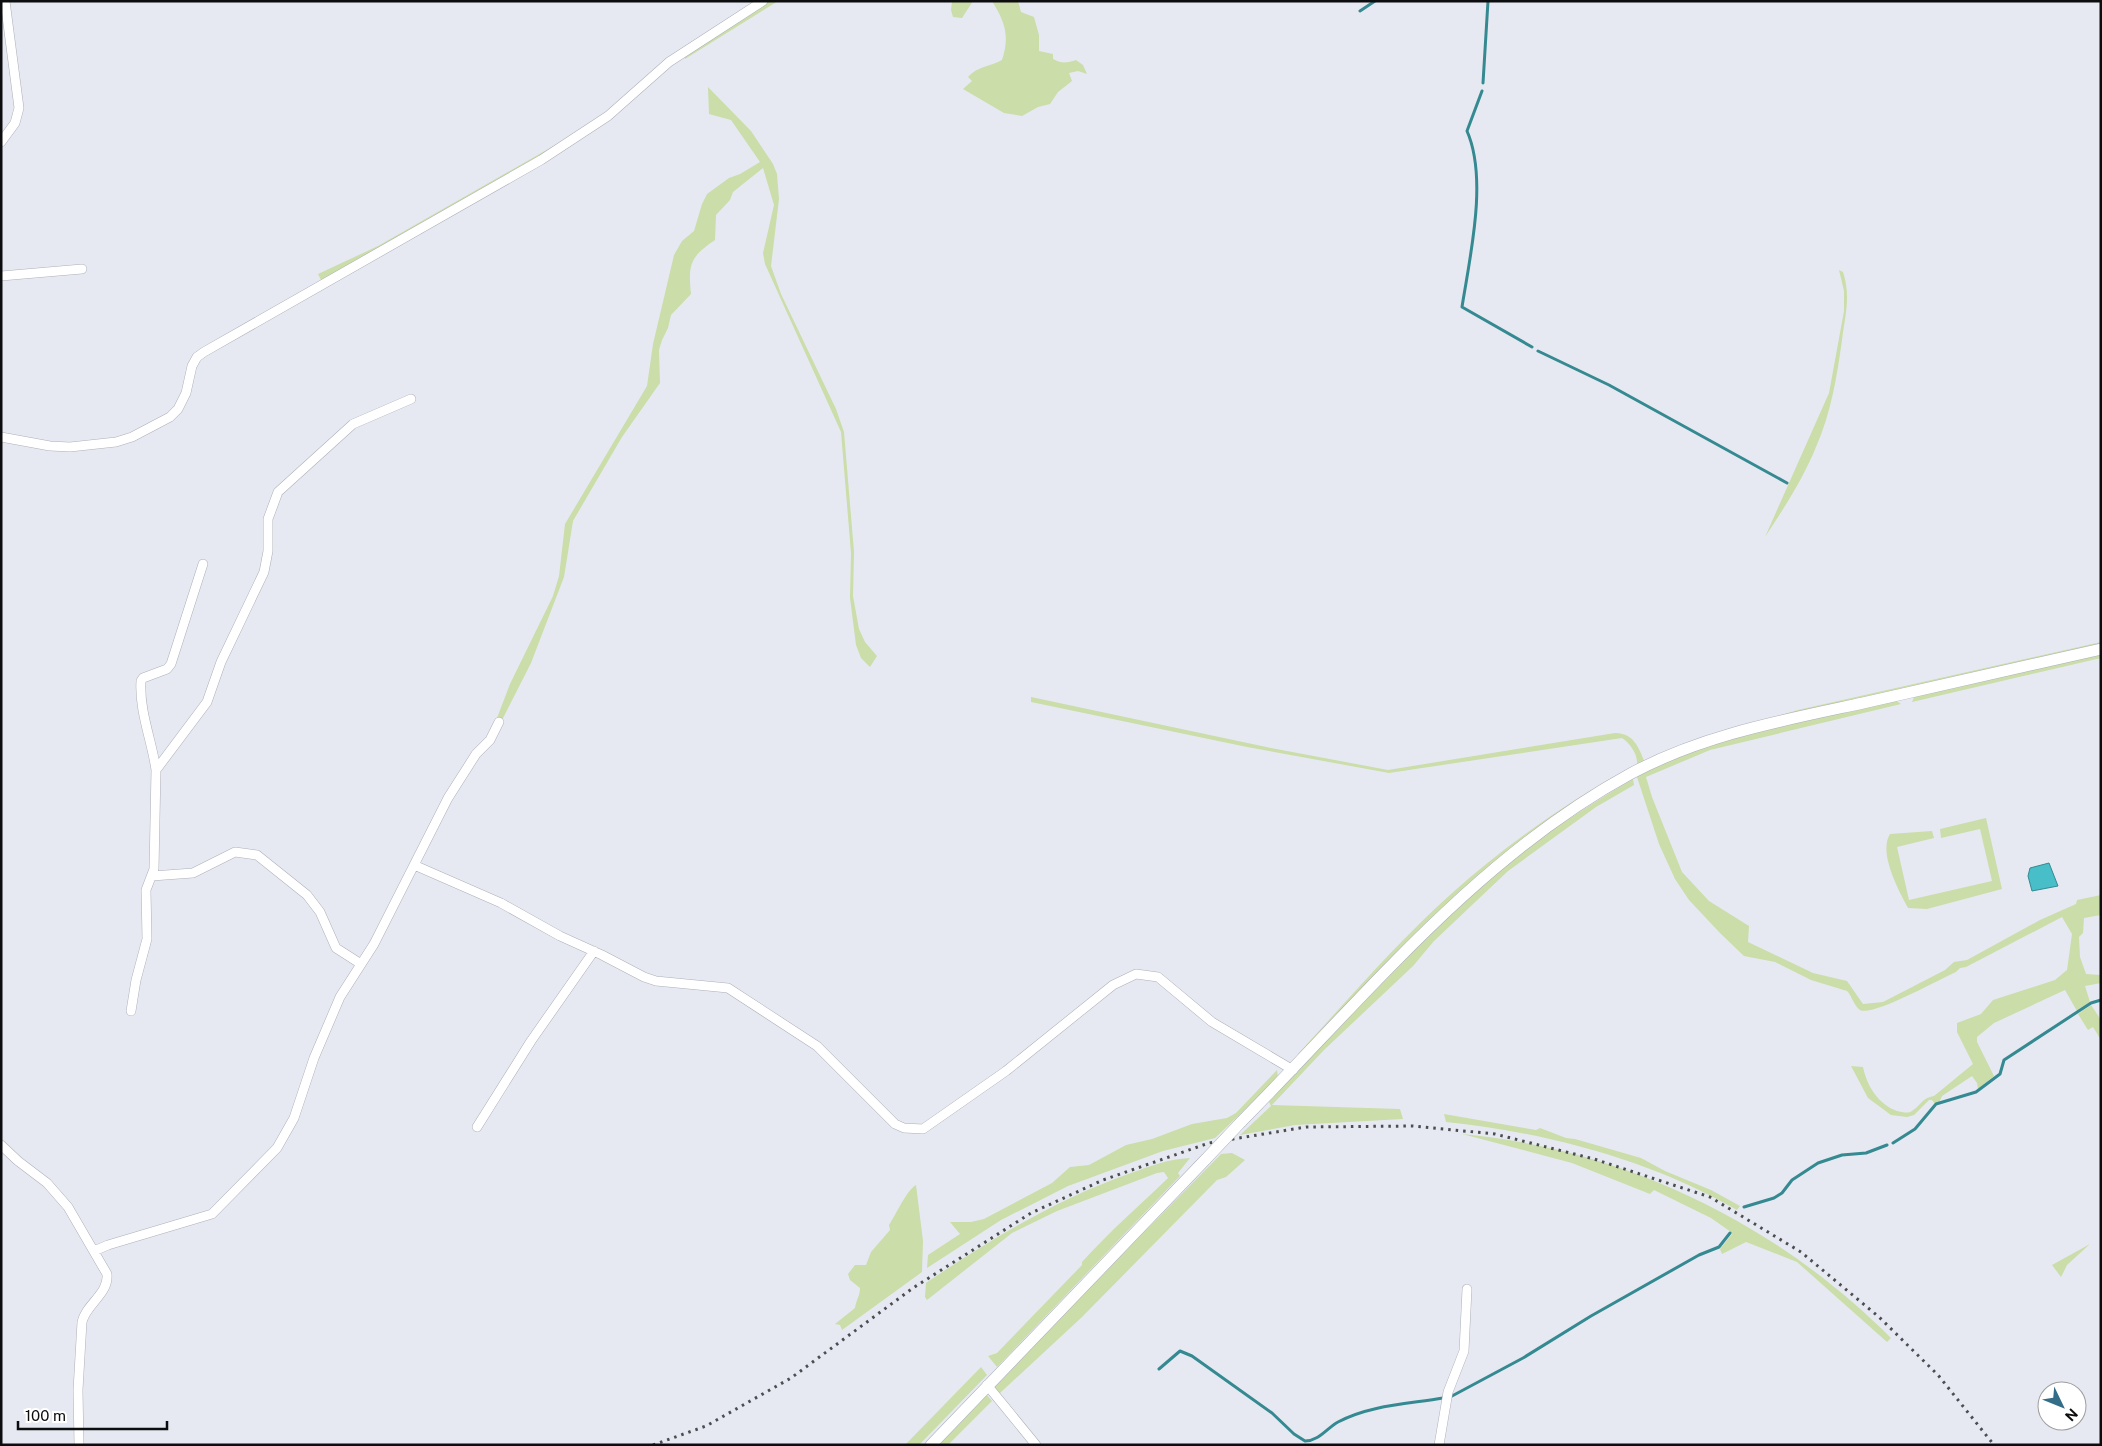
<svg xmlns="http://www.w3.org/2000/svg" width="2102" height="1446" font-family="'Public Sans',sans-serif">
<rect width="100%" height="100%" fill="#e6e9f2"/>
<path fill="#cbdda8" d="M768 1H778L685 59 684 53Z
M952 1H973L962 18 953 17 951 10Z
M992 1H1018L1021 12 1034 17 1039 35V51L1053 54V59C1062 64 1067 63 1076 60L1083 65 1087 74 1078 71 1069 73 1072 81 1058 92 1050 104 1038 107 1022 116 1004 113 963 89 972 81 968 77C977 66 990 67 1002 60 1010 36 1005 22 992 1Z
M708 87 751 131 773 164 777 174 779 199 771 266 781 294 836 409 844 432 854 552 853 596 859 629 865 642 877 656 870 667 861 658 856 645 850 598 851 553 841 432 765 264 763 253 774 205 763 168 733 192 730 200 716 215 715 240C690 257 688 264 691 294L671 315 668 328 662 340 659 350 660 383 622 437 573 521 564 577 531 663 502 720 497 718 510 684 553 596 559 576 565 524 647 386 653 344 674 255 682 241 694 231 702 204 707 194 729 178 740 174 760 162 731 120 709 114Z
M606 116 541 158 322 282 318 274 378 246Z
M1839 270 1843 272C1851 296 1845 316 1842 340 1837 376 1831 413 1816 447 1803 479 1784 508 1765 537L1829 393 1844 311V291Z
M2101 642V646L1697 739 1798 710Z
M2101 654V658L1912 702 1915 695Z
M1031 697 1271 748 1388 770 1615 733C1634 733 1639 748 1645 763L1528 836 1486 869 1307 1049 1297 1055C1347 1001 1396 943 1451 894 1508 843 1570 800 1637 764 1638 755 1630 743 1622 738L1389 773 1247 747 1031 702Z
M1895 700 1901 704 1710 750 1646 777 1652 797 1682 872 1709 901 1749 926 1748 942 1813 973 1847 981 1863 1004 1883 1002 1945 970 1954 962 1967 960 2040 920 2076 904 2077 900 2101 895V915L2084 918 2083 933 2079 937 2080 957 2086 974 2101 975V983L2085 986 2090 1002 2077 1011 2065 990 1994 1023 1977 1037V1042L1994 1076 1978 1089 1977 1083 1972 1076 1942 1096 1939 1103 1935 1104 1932 1100H1929L1914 1115 1907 1117 1891 1115 1868 1098 1851 1066 1863 1067C1867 1086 1878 1104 1897 1111 1902 1112 1908 1114 1912 1111 1921 1105 1922 1098 1934 1096L1973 1064 1957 1032V1023L1981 1014 1993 1000 2055 980 2067 970 2072 934 2062 917 1966 967 1960 968 1956 972C1940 979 1872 1017 1860 1010 1854 1006 1852 996 1847 991L1811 980 1775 962 1744 956 1720 933 1689 900 1675 879 1659 844 1636 774 1691 752 1747 734Z
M1633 779 1634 785 1596 807 1508 871 1434 941 1413 966 1324 1050 1272 1105 1400 1109 1403 1119 1295 1125 1240 1135 1271 1106 1269 1102C1341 1025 1412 944 1492 875 1536 839 1584 808 1633 779Z
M1986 818 2002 889 1927 909 1908 908C1899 891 1878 853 1890 834L1932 831 1934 838 1897 847 1909 900 1992 881 1980 829 1941 838 1940 829Z
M2091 1005 2101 1020V1040L2093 1027 2088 1030 2078 1014Z
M1277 1070 1278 1078 1215 1138 1163 1151 1068 1186 1001 1220 927 1268 928 1255 960 1234 950 1222H971L984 1219 1052 1183 1070 1167 1089 1165 1126 1145 1152 1139 1192 1124 1227 1118 1236 1113Z
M1444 1114 1536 1130 1540 1128 1566 1138 1575 1139 1641 1158 1665 1171 1711 1190 1740 1206 1737 1210C1651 1160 1544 1132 1446 1122Z
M1462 1134C1625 1149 1776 1223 1891 1338L1887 1342 1797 1262 1746 1242 1722 1254 1720 1249 1732 1234 1731 1232 1711 1218 1654 1190 1650 1194 1572 1163Z
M1232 1153 1245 1160 1226 1177 1217 1180 1082 1317 1000 1393 993 1386 1221 1154Z
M1190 1158 1178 1173 1180 1176 997 1367 988 1356 997 1353 1082 1265V1262C1109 1232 1139 1206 1168 1178L1164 1172 1157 1173 1057 1211 1012 1233 927 1300 925 1297 926 1283C991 1239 1057 1199 1131 1173 1151 1166 1168 1159 1190 1158Z
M916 1185 923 1241 922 1272 842 1330 840 1325 835 1324 855 1308C856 1300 860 1296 860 1288L850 1280 848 1274 855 1265H866L871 1252 890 1230 889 1225C897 1213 906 1191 916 1185Z
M2090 1244 2067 1265 2061 1277 2052 1265Z
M981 1367 987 1375 919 1445H905Z
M986 1394 992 1401 948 1445H936Z"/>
<path fill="#47bec8" stroke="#358990" d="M2049 863 2058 886 2032 891 2028 876 2030 868Z"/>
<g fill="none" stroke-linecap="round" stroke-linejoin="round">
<path stroke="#358990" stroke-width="3" d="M1360 11 1375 1
M1483 83 1488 1
M1482 91 1467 131C1488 179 1470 256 1462 307L1532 347
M1538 351 1609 385 1787 483
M1893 1143 1915 1129 1936 1104 1976 1092 2000 1074 2004 1060 2091 1003 2101 1000
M1744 1207 1774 1198 1782 1193 1792 1180 1818 1163 1842 1155 1866 1153 1887 1145
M1159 1369 1180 1351 1192 1356 1272 1413 1294 1434 1305 1441C1319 1441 1327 1428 1338 1422 1370 1405 1408 1404 1443 1398
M1452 1396 1523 1358 1591 1316 1699 1255 1719 1247 1730 1233"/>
<g stroke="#adb0b8" stroke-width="10">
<path id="street" d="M1 142 15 123 19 108 5 1
M1 276 82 269
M1 437 50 446 70 447 116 442 132 437 170 417 178 409 186 393 192 366 197 357 204 352 541 160 608 116 669 62 763 1
M156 770C152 741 139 711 141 681L143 678 167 669 171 664 203 564
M414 865 501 903 560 936 602 955 644 977 656 981 728 988 817 1046 895 1124 904 1128 923 1129 1006 1071 1113 985 1136 974 1158 977 1212 1022 1293 1070
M152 876 193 873 235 852 257 855 307 895 320 912 336 948 361 964
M131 1011 136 980 147 939 146 890 154 869 156 770 207 702 221 662 264 572 268 551V519L278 492 353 424 411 399
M477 1127 531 1041 594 951
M1 1145 18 1161 47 1183 68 1207 107 1274C109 1294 86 1304 82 1322L78 1390 79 1445
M94 1251 108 1245 212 1214 277 1148 294 1118 314 1058 340 997 374 944 448 798 476 754 490 740 499 722
M987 1385 1036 1445
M1439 1445 1448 1392 1464 1351 1467 1289"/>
</g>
<g stroke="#adb0b8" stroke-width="12">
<path id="secondary" d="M1241 1122C1363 999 1476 858 1630 774 1702 735 1784 720 1863 703 1942 685 2021 667 2101 649
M931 1445 1206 1159"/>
</g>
<use href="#street" stroke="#fff" stroke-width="9"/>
<use href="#secondary" stroke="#fff" stroke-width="11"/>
<path stroke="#4b4d51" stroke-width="3" stroke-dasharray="2.5 5" stroke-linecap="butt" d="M653 1445 706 1426 791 1378 913 1288 1031 1213 1103 1180 1209 1143 1306 1127 1413 1126 1495 1134 1594 1159 1710 1197 1801 1252 1879 1317 1938 1375 1994 1445"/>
<g stroke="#adb0b8" stroke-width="12" stroke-linecap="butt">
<path id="secondary-bridge" d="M1206 1159 1241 1122"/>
</g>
<use href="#secondary-bridge" stroke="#fff" stroke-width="11"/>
</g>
<rect width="2102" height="1446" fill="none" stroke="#0c0d0f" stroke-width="5"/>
<g transform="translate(2062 1406) rotate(133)"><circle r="24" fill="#ffffff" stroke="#9e9e9f"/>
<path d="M0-4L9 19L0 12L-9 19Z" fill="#346d87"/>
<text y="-8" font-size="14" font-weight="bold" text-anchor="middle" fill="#0c0d0f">N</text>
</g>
<path d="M18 1421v8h149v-8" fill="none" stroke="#0c0d0f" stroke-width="2.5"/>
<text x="25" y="1421" font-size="15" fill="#0c0d0f" stroke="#ffffff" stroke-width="4" paint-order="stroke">100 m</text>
</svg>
